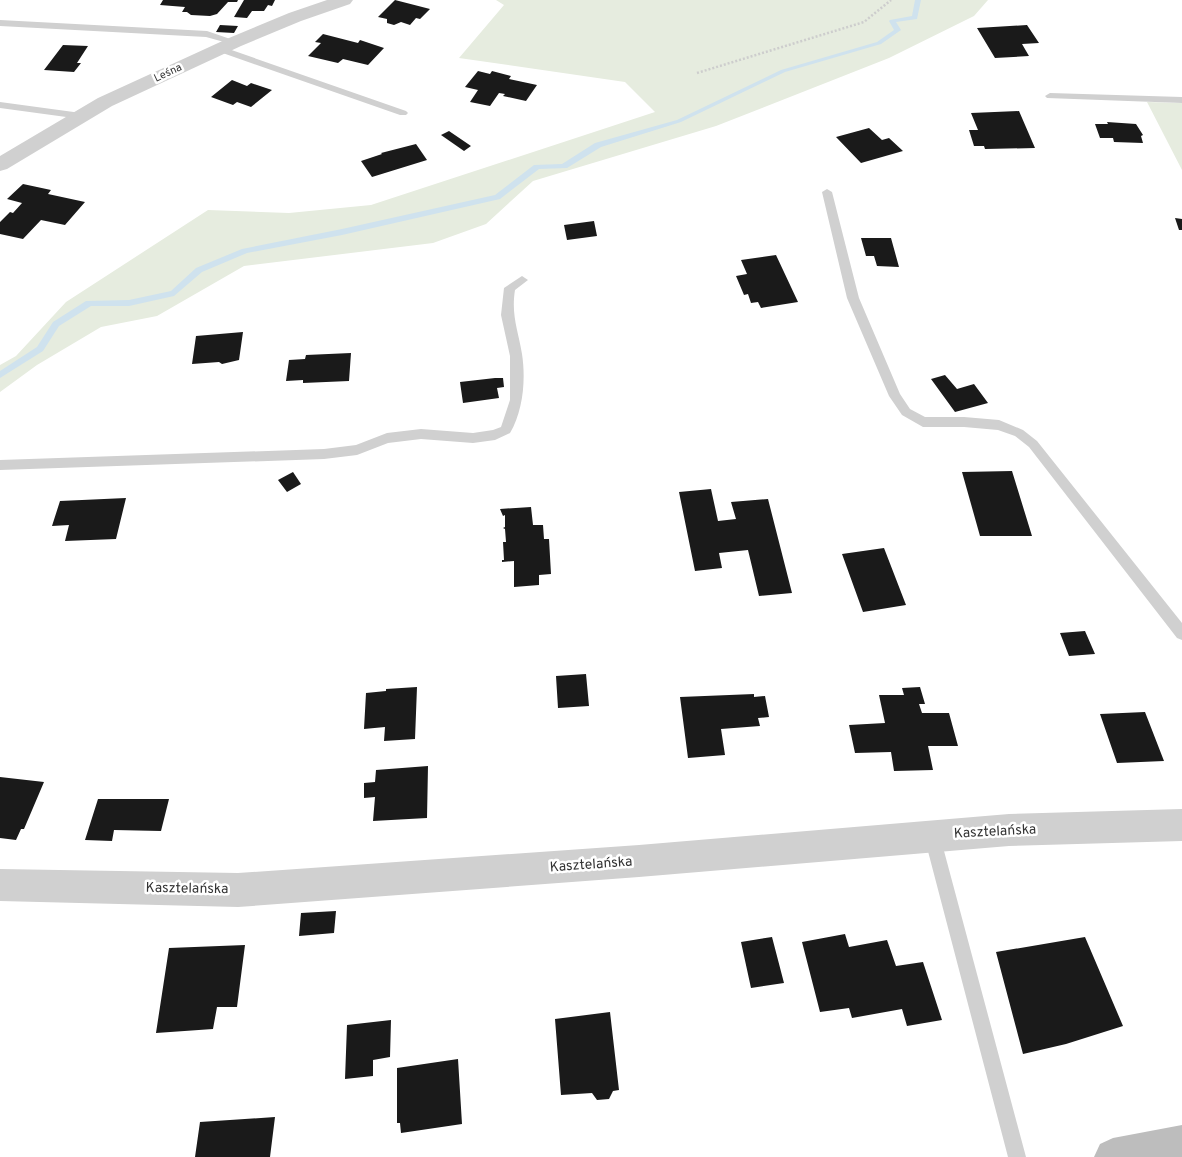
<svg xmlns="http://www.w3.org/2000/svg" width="1182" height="1157" font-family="Overpass,sans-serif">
<rect width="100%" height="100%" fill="#fff"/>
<path fill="#e6ecdf" d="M496 0H988L974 16 889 58 716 126 533 181 486 224 433 243 244 266 157 316 101 327 37 365 0 392V365L16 356 66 302 208 210 289 213 371 205 655 112 625 82 459 58 504 5Z
M1147 102 1182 103V170Z"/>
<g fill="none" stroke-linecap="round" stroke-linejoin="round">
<path fill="#cfe2ee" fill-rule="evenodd" d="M915 0H921L917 19 896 22 901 30 881 44 785 72 681 122 601 147 567 168 539 169 500 199 342 235 247 253 202 272 174 296 129 306H91L59 326 43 351 0 378V371L37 347 53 322 86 301 129 300 171 291 196 268 242 249 342 229 495 195 534 165 562 164 595 143 677 120 781 70 877 42 894 30 889 21 890 20 912 16Z"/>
</g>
<path fill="#1a1a1a" d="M163 0H238L237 2H228L217 14 210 16 191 15 187 12H182L185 7 160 5Z
M244 0H275L272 6 268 5 264 11H252L247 18 234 17Z
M395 0 430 9 420 19 416 18 410 25 401 22 394 25 387 23V19L378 17Z
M220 25 238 26 234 33 216 32Z
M1027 25 1039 43 1022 44 1029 56 995 58 977 28Z
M323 34 358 43 360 40 384 48 368 65 343 59 338 63 308 56 321 43 315 42Z
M63 45 88 46 77 63H81L74 72 44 70Z
M478 71 490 74 492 71 511 76 509 79 537 85 526 101 503 96 505 94 499 93 490 106 470 102 478 90 465 87Z
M232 80 247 86 251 83 272 90 251 107 237 102 233 105 211 97Z
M1019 111 1035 148 985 149 984 146H974L969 130H978L971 113Z
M1107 122 1136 124 1143 135 1141 136 1143 143 1114 142 1113 138H1100L1095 124H1108Z
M869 128 882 140 889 138 903 151 861 163 836 137Z
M449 131 471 146 464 151 441 135Z
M416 144 427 160 372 177 361 161 382 154 381 153Z
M23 184 51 190 48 194 85 202 65 225 41 220 23 239 0 234V222L10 212 13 213 22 203 7 199Z
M1175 218 1182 219V230H1179Z
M594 221 597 236 567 240 564 225Z
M861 238H891L899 267 877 266 874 256H866Z
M776 255 798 302 761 308 758 302 751 303 748 294 744 295 736 276 747 274 741 260Z
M243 332 239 360 222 364 219 362 192 364 196 336Z
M351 353 349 381 303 383V380L286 381 289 360 305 359 306 355Z
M945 375 957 389 974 384 988 403 955 412 931 379Z
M495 378H503L504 387 497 388 499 398 463 403 460 382Z
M1012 471 1032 536H980L962 472Z
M293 472 301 484 287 492 278 480Z
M711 489 718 521 736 519 731 502 768 499 792 593 759 596 748 550 719 553 722 568 695 571 679 492Z
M126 498 116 539 65 541 69 525 52 526 60 501Z
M531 507 533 525H543L544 539H549L551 574 539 575V585L514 587V561L502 562V560H504L503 542H506L505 529 503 528 505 527V515L503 516 500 509Z
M884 548 906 605 863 612 842 554Z
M1085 631 1095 654 1069 656 1060 633Z
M586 674 589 706 558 708 556 676Z
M417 687 415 739 384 741 385 727 364 729 366 693 386 691V689Z
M920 687 925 704H919L922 713H949L958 746H928L933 770 894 771 891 752 855 753 849 725 885 723 879 695H904L902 688Z
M754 694V697L765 696 769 717 758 718 760 726 721 729 725 755 688 758 680 697Z
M1145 712 1164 761 1117 763 1100 714Z
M428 766 427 818 373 821 375 797 364 798V783L375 782 376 770Z
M0 777 44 782 24 829H21L16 840 0 838Z
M98 799H169L161 831 114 830 112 841 85 840Z
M336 911 334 933 299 936 301 913Z
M845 934 849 947 887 940 896 966 923 962 942 1020 907 1026 902 1009 852 1018 849 1008 820 1012 802 942Z
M772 937 784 983 751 988 741 942Z
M1085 937 1123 1026 1066 1044 1023 1054 996 952Z
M245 945 237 1007H217L213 1029 156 1033 169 948Z
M610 1012 619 1090 613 1091 609 1099 597 1100 592 1093 561 1095 555 1019Z
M391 1020 390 1057 373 1060V1076L345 1079 347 1025Z
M458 1059 462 1124 401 1133 400 1123H397V1068Z
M275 1117 270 1157H195L200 1122Z"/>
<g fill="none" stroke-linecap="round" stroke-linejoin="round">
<path stroke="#cdcdcd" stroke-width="2.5" stroke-dasharray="2 2" stroke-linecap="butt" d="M697 73 864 22 891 0"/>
<path fill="#d0d0d0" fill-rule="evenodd" d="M0 20 207 31 239 42 235 45 206 37 0 26Z
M220 46 406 111 408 113 406 115H400L217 51V47Z
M1050 93 1182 97V103L1047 98 1045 96Z
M0 102 81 113 86 116 81 119 0 108Z
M827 189 832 192 859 298 900 394 910 409 925 417H964L999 420 1023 430 1037 441 1182 623V640L1177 638 1029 447 1015 436 998 430 964 427H923L902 415 889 396 847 298 822 192Z
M522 276 528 280 515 290C511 315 518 330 522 354 526 380 523 411 510 433L495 440 473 443 421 439 388 443 357 455 324 459 0 470V460L324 449 356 445 387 433 421 429 473 433 493 430 501 427 510 400V356L501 315 504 288Z
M932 828 938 830 940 836 1026 1157H1008L924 836 926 830Z"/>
<path fill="#d0d0d0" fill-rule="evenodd" d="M327 0H353L350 4 301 21 241 46 112 106 7 169 0 171V156L98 98 229 38 289 13Z
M1182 809V841L1009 846 639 877 238 907 0 901V869L238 873 639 845 1009 814Z"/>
<path fill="#bdbdbd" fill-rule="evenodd" d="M1182 1125V1157H1094L1100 1144 1113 1138Z"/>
</g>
<g text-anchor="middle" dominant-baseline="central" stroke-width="5" stroke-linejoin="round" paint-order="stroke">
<g font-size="11" fill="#333" stroke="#fff">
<text transform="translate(168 73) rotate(-25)">Leśna</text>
</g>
<g font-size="14" fill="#333" stroke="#fff">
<text transform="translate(995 832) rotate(-3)">Kasztelańska</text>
<text transform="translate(591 865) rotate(-4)">Kasztelańska</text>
<text transform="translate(187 889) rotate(1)">Kasztelańska</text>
</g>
</g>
</svg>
